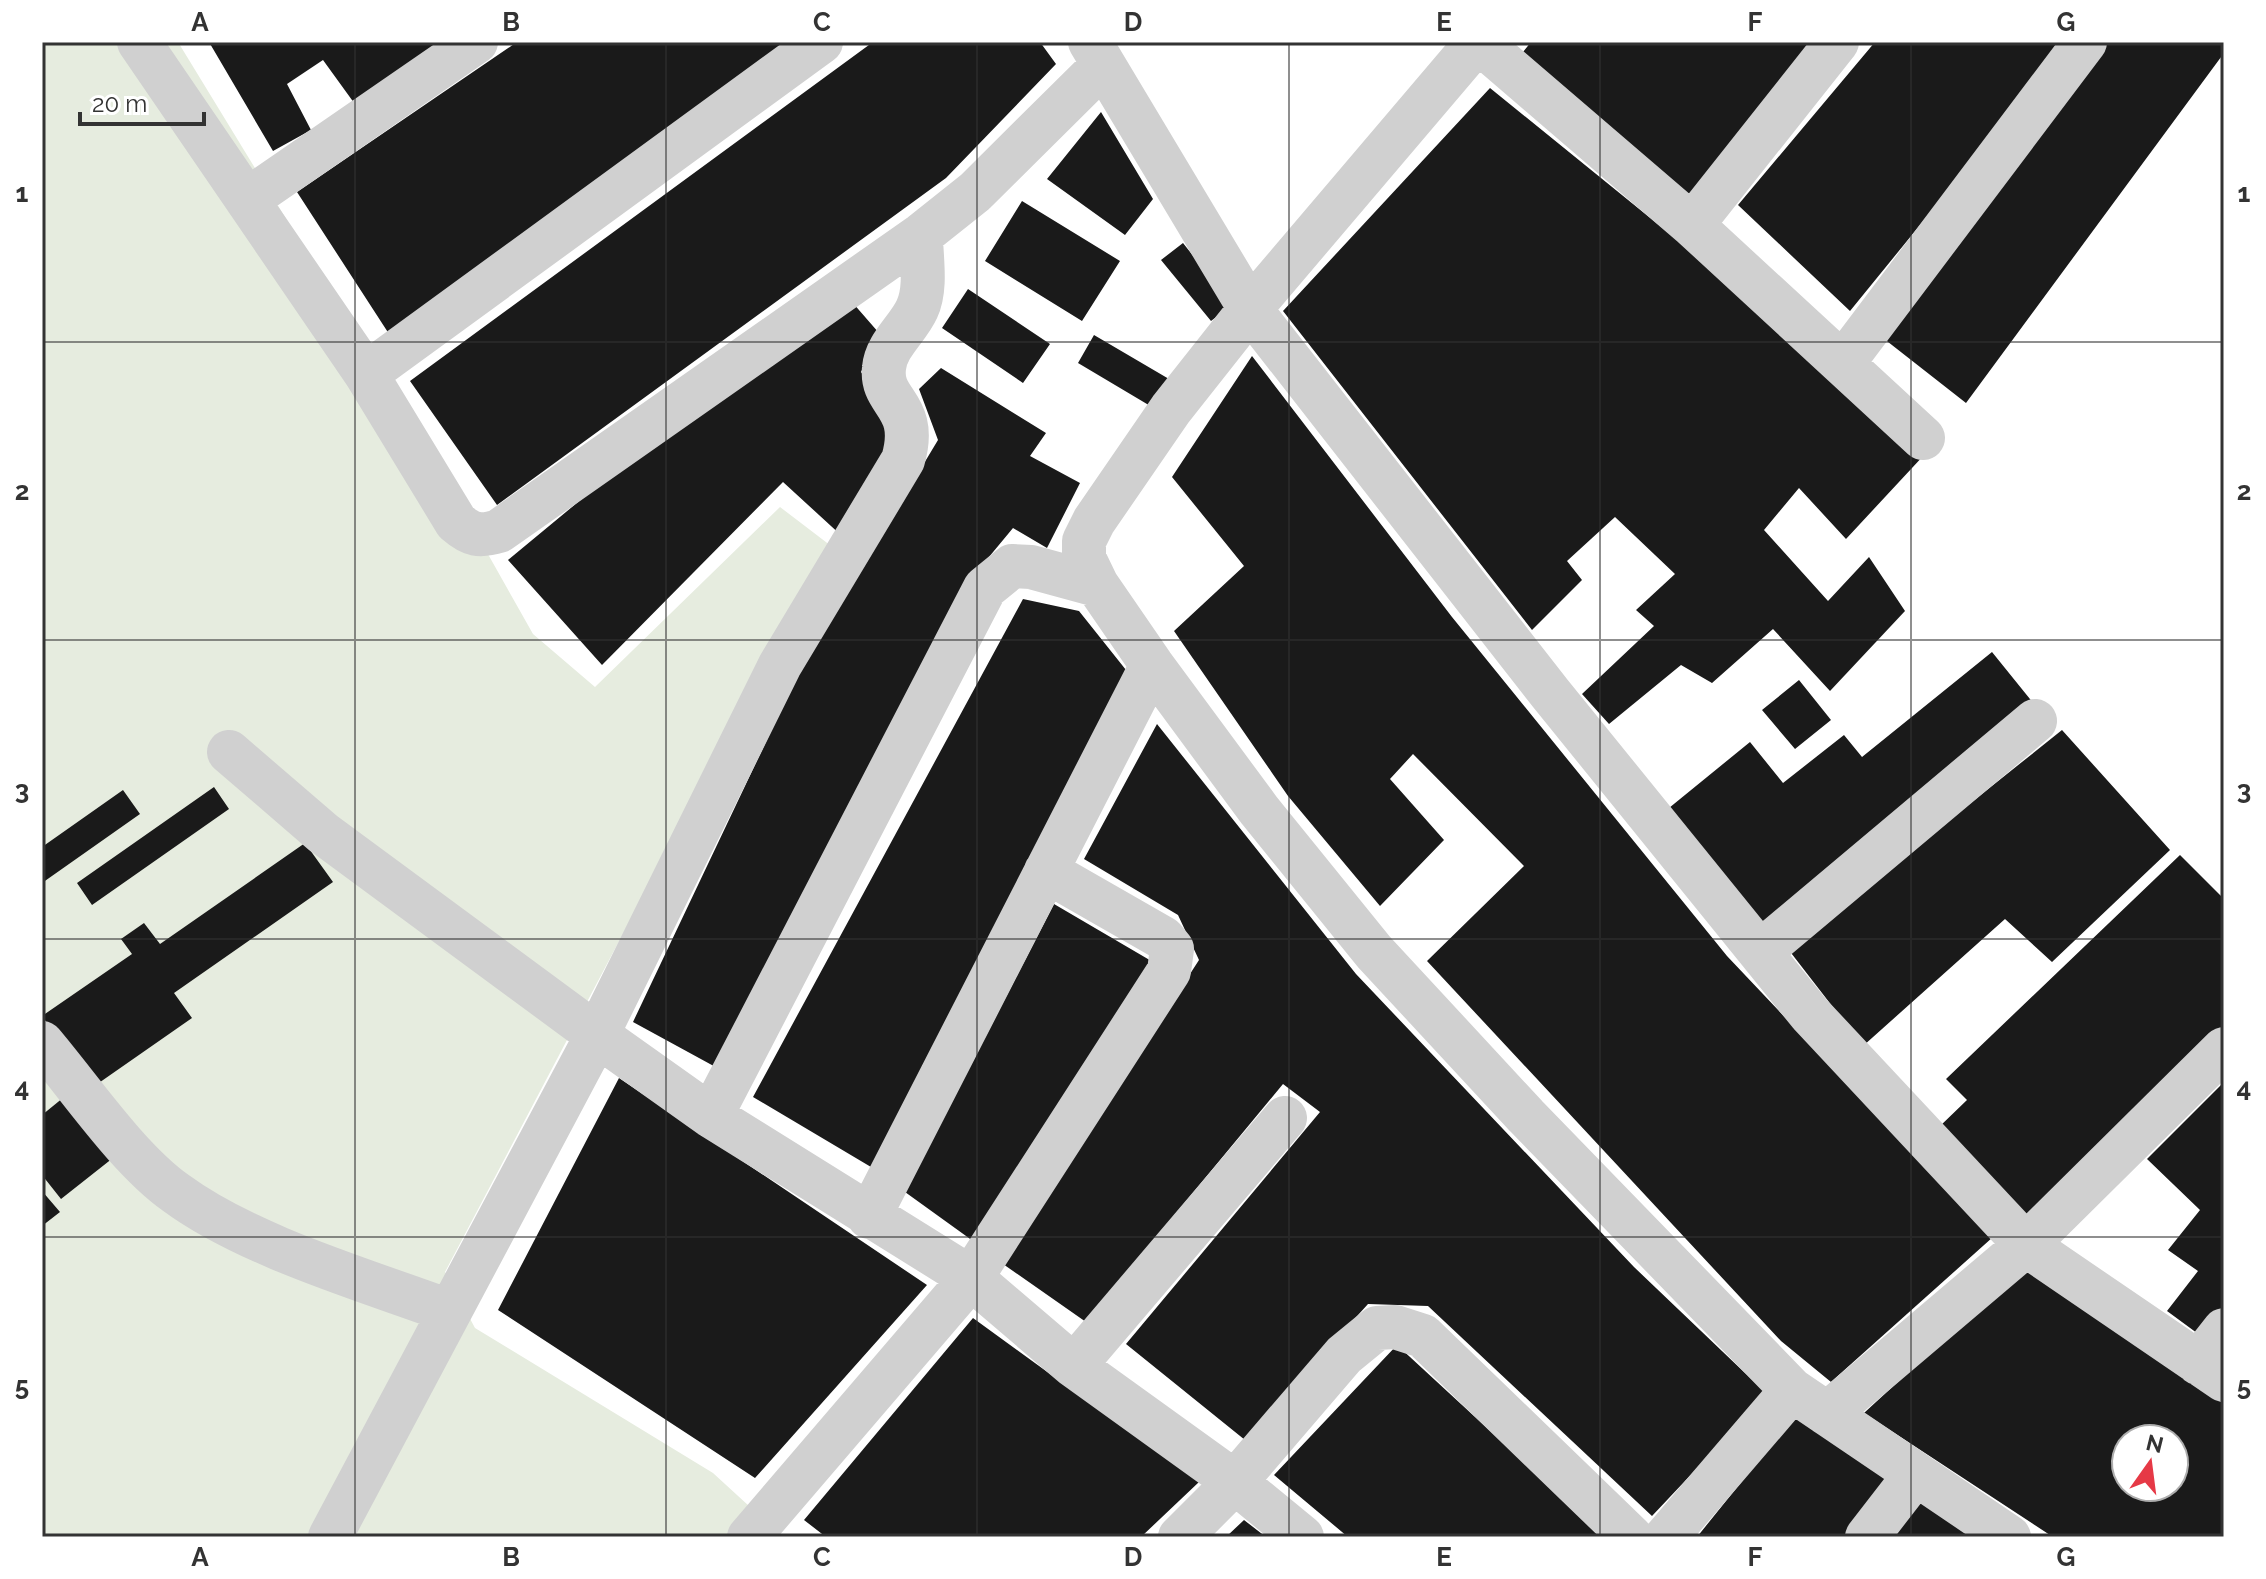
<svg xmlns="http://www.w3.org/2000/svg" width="2266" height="1579" font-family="Raleway,sans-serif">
<rect width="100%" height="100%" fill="#fff"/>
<path fill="#e6ecdf" d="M42 42H178L453 492 533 634 595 687 780 507 839 552 770 654 445 1272 475 1328 713 1473 783 1537H42Z"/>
<path fill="#1a1a1a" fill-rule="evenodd" d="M209 42H452L357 107 323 60 287 84 311 130 273 151Z
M517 42H802L391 337 297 192Z
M873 42H1040L1056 64 946 178 497 505 410 381Z
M1531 42H1820L1691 198 1523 52Z
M1875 42H2069L1850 311 1738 205Z
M2106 42H2224V53L1966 403 1883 338Z
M1490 88 1686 247 1925 454 1846 539 1799 488 1764 530 1828 601 1869 557 1905 611 1830 691 1773 629 1712 683 1681 665 1609 724 1582 694 1654 626 1636 610 1675 574 1615 517 1567 561 1582 580 1532 630 1283 311Z
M1101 112 1153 199 1125 235 1047 179Z
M1022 201 1120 261 1082 321 985 261Z
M1183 243 1232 305 1211 321 1161 260Z
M968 289 1050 344 1023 383 942 328Z
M852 302 879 333 861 372 893 418 891 456 843 537 783 482 602 665 508 560 630 459Z
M1094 335 1169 379 1152 407 1078 363Z
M1252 356 1452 617 1727 956 1993 1237 1831 1382 1781 1341 1427 961 1524 866 1413 754 1390 779 1444 840 1380 906 1288 796 1174 631 1244 566 1172 477Z
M941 368 1046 433 1030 456 1080 483 1047 548 1013 528 974 575 721 1070 633 1022 801 668 938 440 919 389Z
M1023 599 1079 611 1126 670 871 1167 753 1097Z
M1992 652 2038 709 1766 928 1669 808 1750 742 1783 783 1844 735 1862 757Z
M1799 680 1831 720 1795 749 1762 710Z
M1157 724 1356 974 1634 1267 1767 1394 1652 1516 1428 1306 1368 1304 1245 1440 1126 1344 1320 1112 1283 1084 1086 1322 1003 1264 1199 960 1178 915 1084 859Z
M2062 730 2170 850 2052 962 2005 919 1863 1046 1788 949Z
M214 787 229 809 92 905 77 883Z
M123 790 140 814 42 883V847Z
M305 843 333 882 174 993 192 1018 93 1087 42 1016 132 954 121 939 144 923 160 944Z
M2180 855 2224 899V1028L2026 1218 1938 1128 1967 1100 1946 1079Z
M1054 904 1153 962 973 1241 905 1192Z
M619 1078 927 1285 755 1478 498 1310Z
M2224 1082V1305L2201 1336 2167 1311 2198 1271 2168 1250 2200 1210 2147 1159Z
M69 1093 118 1154 61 1199 42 1175V1115Z
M42 1191 60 1212 42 1226Z
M2023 1267 2224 1404V1537H2053L1864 1413ZM2126 1439H2174V1487H2126Z
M973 1318 1199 1482 1141 1537H826L804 1520Z
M1397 1345 1605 1537H1348L1274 1475Z
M1796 1414 1894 1481 1850 1537H1697Z
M1917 1499 1979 1537H1888Z
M1244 1520 1266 1537H1226Z"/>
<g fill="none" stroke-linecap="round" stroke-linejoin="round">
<path stroke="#d0d0d0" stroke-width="44" d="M139 42 366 374 456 522C471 535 479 537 499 531L921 235 975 192 1103 65
M1090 42 1250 309 1550 693 1810 1014 2026 1245 2224 1380
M1477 42 1250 309 1171 409 1094 521 1084 541V558L1097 585 1152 665 1259 810 1374 952 1526 1116 1792 1390 2009 1537
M1479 42 1692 225 1923 438
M247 200 476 42
M1692 225 1837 42
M1843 363 2085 42
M366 374 821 42
M229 752 323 833 597 1035 711 1116 971 1278 1074 1366 1235 1482 1302 1537
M1760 952 2035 721
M42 1043C81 1089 128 1159 176 1193 248 1246 365 1280 449 1311
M711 1116 985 588 1012 566 1031 567 1097 585
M869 1217 1152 665
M2198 1363 2224 1330
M1074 1366 1285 1118
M1827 1414 2026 1245 2224 1049
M330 1537 597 1035 780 665 903 460C919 404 880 404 884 368 886 345 908 329 917 309 927 288 921 257 921 235
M749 1537 971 1278 1169 971 1172 949 1163 938 1046 871
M1180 1537 1235 1482 1344 1355 1377 1328 1395 1327 1423 1336 1631 1537
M1666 1537 1792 1390
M1867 1537 1915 1475"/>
</g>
<path fill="none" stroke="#333" stroke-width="2" stroke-opacity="0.55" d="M355 42V1537M666 42V1537M977 42V1537M1289 42V1537M1600 42V1537M1911 42V1537M42 342H2224M42 640H2224M42 939H2224M42 1237H2224"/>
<rect width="2266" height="1579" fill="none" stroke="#ffffff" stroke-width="88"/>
<g transform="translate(2150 1463) rotate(14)"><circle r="38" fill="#ffffff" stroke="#adadad" stroke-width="2"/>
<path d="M0-6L14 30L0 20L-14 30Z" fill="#e63946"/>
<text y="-12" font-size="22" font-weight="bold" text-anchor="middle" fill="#333333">N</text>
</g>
<path d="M80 112v12h124v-12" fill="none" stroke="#333333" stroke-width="4"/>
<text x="92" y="112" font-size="24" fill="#333333" stroke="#ffffff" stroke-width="6" paint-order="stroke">20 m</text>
<rect x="44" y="44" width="2178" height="1491" fill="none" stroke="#333" stroke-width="3"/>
<g font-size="26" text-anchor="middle" font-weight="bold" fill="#333">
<text x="200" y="31">A</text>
<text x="511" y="31">B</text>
<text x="822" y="31">C</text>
<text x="1133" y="31">D</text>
<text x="1444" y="31">E</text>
<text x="1755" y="31">F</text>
<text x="2066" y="31">G</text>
<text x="22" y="202">1</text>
<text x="2244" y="202">1</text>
<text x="22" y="500">2</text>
<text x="2244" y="500">2</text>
<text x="22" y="799">3</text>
<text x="2244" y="799">3</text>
<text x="22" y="1097">4</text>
<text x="2244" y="1097">4</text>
<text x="22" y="1395">5</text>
<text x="2244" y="1395">5</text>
<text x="200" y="1566">A</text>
<text x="511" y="1566">B</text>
<text x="822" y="1566">C</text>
<text x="1133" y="1566">D</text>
<text x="1444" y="1566">E</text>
<text x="1755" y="1566">F</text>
<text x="2066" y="1566">G</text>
</g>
</svg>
